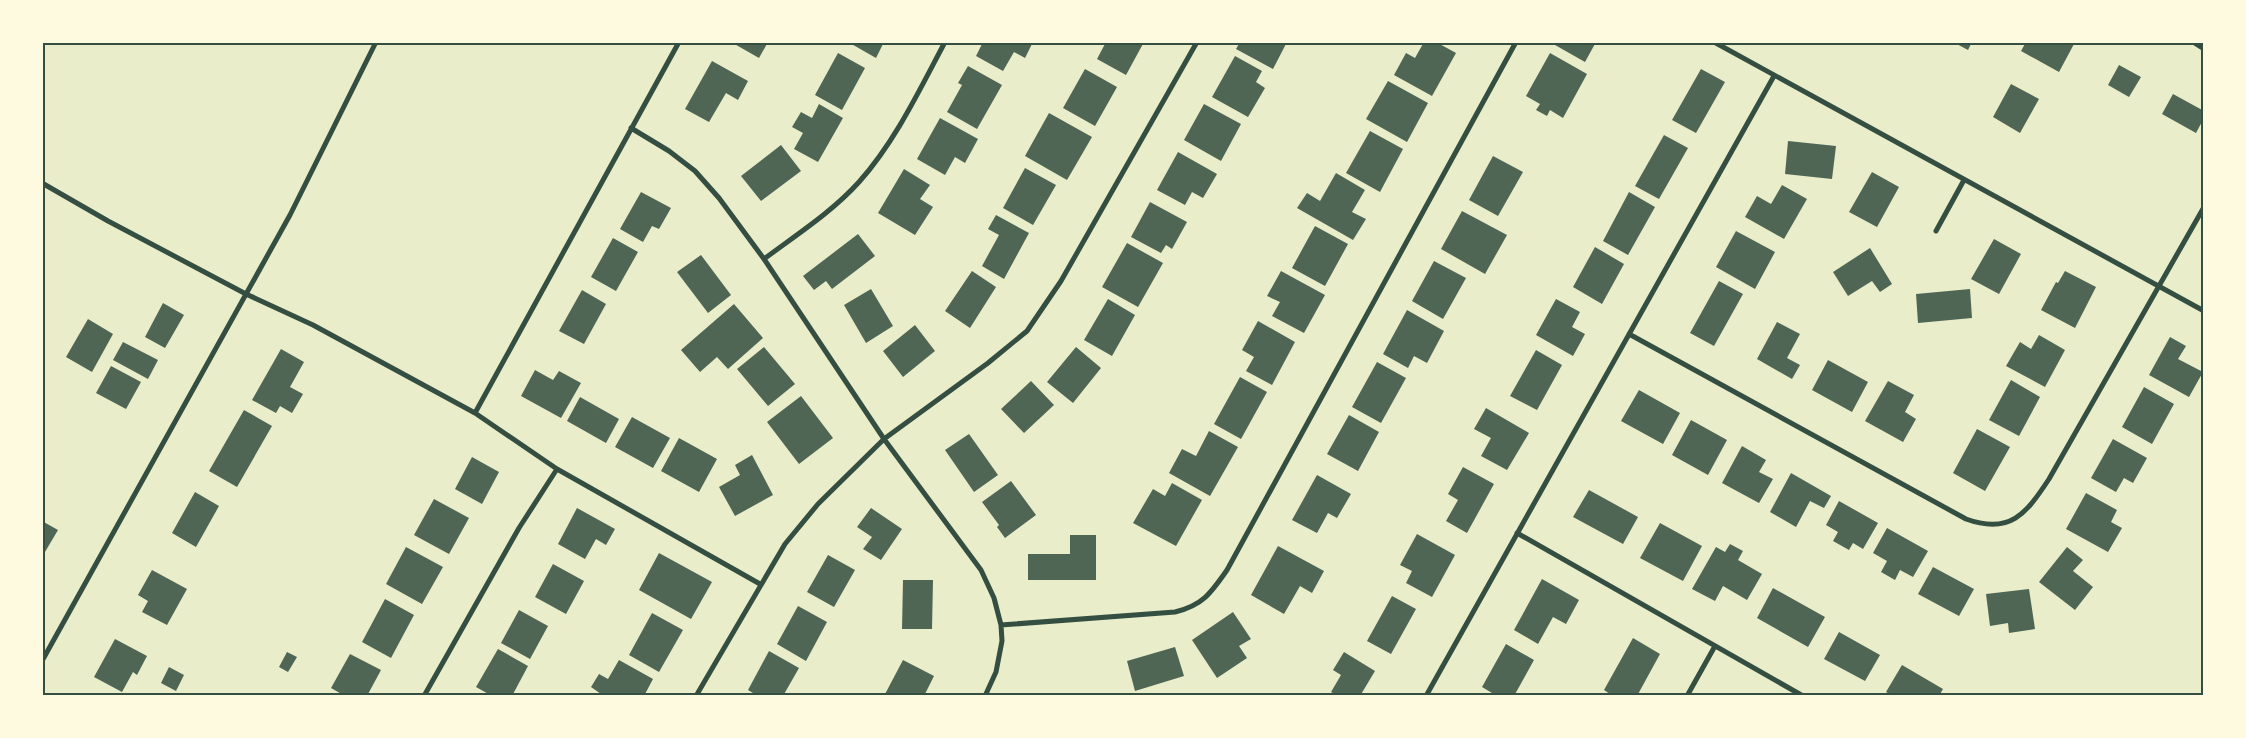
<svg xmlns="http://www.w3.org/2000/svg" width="2246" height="738" font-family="'Asap Condensed',sans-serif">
<rect width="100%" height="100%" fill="#e9edc9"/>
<path fill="#4f6655" d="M731 42H768L759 58Z
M848 42H884L876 58Z
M983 42H1033L1025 58 1014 52 1003 71 976 56Z
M1106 42H1144L1126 75 1097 59Z
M1240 42H1287L1273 69 1236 49Z
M1424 42H1436L1456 53 1432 96 1394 75 1406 53 1415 58Z
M1556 42H1596L1585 62 1555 45Z
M1953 42H1972L1968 50Z
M2026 42H2070L2074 44 2059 72 2021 51Z
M838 53 865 68 842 110 815 95Z
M1550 53 1587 74 1563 118 1550 110 1547 116 1536 110 1540 104 1526 96Z
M1235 56 1262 71 1256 82 1265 88 1248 117 1212 97Z
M712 61 748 81 738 100 726 93 709 122 685 109Z
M2119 65 2141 77 2129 97 2108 85Z
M968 66 1002 85 977 129 947 112 962 85 958 83Z
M1085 69 1117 87 1095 126 1063 108Z
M1701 69 1725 82 1696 133 1672 120Z
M1388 81 1428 103 1407 142 1366 119Z
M2011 84 2039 99 2020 133 1993 117Z
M2173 94 2204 111V118L2196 133 2162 114Z
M819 104 843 118 818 162 794 149 803 133 792 127 801 112 812 118Z
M1204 104 1241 124 1221 161 1184 140Z
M1049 113 1092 137 1067 180 1025 156Z
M940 118 978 139 965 163 955 157 945 175 917 159Z
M1370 131 1403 149 1380 192 1346 173Z
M1664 135 1688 148 1659 199 1635 186Z
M1788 141 1836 146 1832 179 1785 174Z
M781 145 801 171 761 201 741 176Z
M1178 152 1217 174 1203 198 1192 192 1185 205 1157 190Z
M1493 156 1523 172 1498 216 1469 200Z
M1025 168 1056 185 1033 225 1003 208Z
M904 169 930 185 920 199 933 207 915 235 878 213Z
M1872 172 1899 187 1877 227 1849 212Z
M1336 173 1365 190 1352 212 1366 219 1353 240 1297 208 1307 193 1320 201Z
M1782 185 1807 199 1784 239 1745 217 1757 196 1771 204Z
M641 192 671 208 659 229 652 226 643 242 620 229Z
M1629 192 1655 207 1628 255 1603 241Z
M1150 202 1187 222 1172 249 1166 245 1161 253 1131 237Z
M1462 211 1507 235 1485 274 1441 249Z
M996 215 1029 233 1004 279 982 266 999 235 988 229Z
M1315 226 1348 244 1325 286 1292 268Z
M1736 231 1775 252 1755 289 1716 267Z
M858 234 875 256 832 289 826 281 814 290 803 276Z
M613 238 638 252 616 291 591 277Z
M1994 239 2021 254 1999 294 1971 279Z
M1127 243 1163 263 1138 307 1102 287Z
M1595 247 1624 264 1602 304 1573 287Z
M1870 248 1892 284 1880 292 1872 281 1848 296 1833 272Z
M701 255 731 295 708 313 677 272Z
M1434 261 1466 278 1443 319 1412 301Z
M972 271 996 287 970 328 945 311Z
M1281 271 1325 295 1304 333 1272 316 1280 302 1267 296Z
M2065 271 2096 287 2075 328 2041 310 2056 282 2058 283Z
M1719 281 1743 294 1714 346 1690 333Z
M871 289 893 326 866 343 844 305Z
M1970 289 1972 318 1918 323 1916 294Z
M582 290 606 304 584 344 559 331Z
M1108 299 1135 315 1112 356 1084 340Z
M1556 299 1580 312 1572 327 1585 334 1573 356 1536 335Z
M163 303 184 315 165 348 145 337Z
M734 304 763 338 728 369 717 357 700 372 681 350Z
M1407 310 1444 331 1427 363 1414 356 1408 368 1383 354Z
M88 319 113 334 92 372 66 357Z
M1258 321 1295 342 1272 385 1246 371 1254 357 1242 350Z
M1777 322 1800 334 1787 358 1800 365 1792 379 1757 359Z
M915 325 935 351 903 377 883 351Z
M2039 335 2065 350 2045 387 2006 366 2020 342 2031 349Z
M2170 337 2186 346 2178 359 2203 372 2189 397 2149 375Z
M123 342 158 360 148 379 113 360Z
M764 347 795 384 768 406 737 369Z
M1076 347 1101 368 1073 403 1047 382Z
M281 349 304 362 290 387 303 394 292 413 280 406 276 413 252 400Z
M1536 350 1562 365 1537 410 1510 396Z
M1828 360 1868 382 1852 412 1812 390Z
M1377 362 1406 378 1381 423 1352 407Z
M111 366 141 382 126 409 96 393Z
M535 370 553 380 559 371 581 383 561 418 521 396Z
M1240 377 1267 392 1241 439 1214 424Z
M2011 380 2040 397 2019 436 1989 420Z
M1031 381 1054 405 1024 433 1001 409Z
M1888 381 1914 395 1905 412 1916 419 1903 442 1865 421Z
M2144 387 2174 404 2152 444 2122 427Z
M1639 390 1680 413 1663 444 1621 421Z
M801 396 833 438 799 464 767 422Z
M580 397 619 419 606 443 567 421Z
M1486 408 1529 433 1507 470 1481 456 1491 438 1474 429Z
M244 410 272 426 237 487 209 471Z
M1349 415 1379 432 1358 471 1327 454Z
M632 417 670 438 653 468 615 447Z
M1691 420 1727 440 1708 475 1672 455Z
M1977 429 2010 447 1985 491 1953 473Z
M1209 431 1238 447 1210 496 1169 473 1182 449 1196 456Z
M969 434 998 475 974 492 945 450Z
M679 438 717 459 699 492 661 471Z
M2113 439 2147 458 2133 483 2124 478 2116 492 2091 478Z
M1742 446 1766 460 1759 472 1773 479 1759 503 1722 483Z
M752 455 773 495 735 516 719 487 740 475 735 465Z
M472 457 499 472 482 504 455 489Z
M1463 467 1494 484 1467 533 1446 521 1458 500 1448 494Z
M1791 473 1831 496 1824 508 1810 501 1796 527 1770 512Z
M1317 475 1351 494 1337 518 1328 513 1317 533 1292 520Z
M1011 481 1036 515 1005 538 997 527 999 525 982 502Z
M1172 483 1202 500 1176 546 1133 523 1153 489 1165 496Z
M1589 490 1638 517 1623 544 1573 517Z
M195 492 219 506 196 547 172 533Z
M2086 493 2117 510 2111 522 2122 528 2108 552 2066 529Z
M434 499 469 518 449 554 414 535Z
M1839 501 1878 523 1863 549 1853 543 1849 550 1833 541 1838 532 1826 525Z
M577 508 615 529 606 545 596 539 585 559 558 544Z
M871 508 902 529 881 560 863 549 872 537 857 527Z
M42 521 58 530 42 557Z
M1660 523 1702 546 1683 581 1640 558Z
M1887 528 1928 551 1913 577 1900 570 1895 580 1881 572 1887 561 1873 553Z
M1417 534 1455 555 1432 597 1406 583 1412 571 1400 565Z
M1070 535H1096V580H1028V554H1070Z
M1730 544 1743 551 1738 560 1762 574 1747 600 1723 586 1715 601 1692 589 1716 547 1725 552Z
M1278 546 1324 571 1312 593 1300 586 1284 614 1251 595Z
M406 547 443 567 422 604 386 584Z
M2067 547 2083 560 2073 571 2093 587 2075 610 2039 582Z
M659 553 712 582 691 619 639 590Z
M828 555 855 570 834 607 807 592Z
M553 564 584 581 566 614 535 597Z
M1933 567 1974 589 1959 616 1918 594Z
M152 570 187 589 167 625 142 612 148 601 138 595Z
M1542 579 1579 600 1566 624 1553 617 1538 644 1514 630Z
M903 580H933L932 629H902Z
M1773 588 1825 617 1808 647 1757 618Z
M2029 589 2035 629 2009 633 2008 623 1990 626 1986 594Z
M1392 596 1416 609 1391 654 1367 641Z
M385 599 414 615 391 658 362 642Z
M798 606 827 622 806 661 777 644Z
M519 610 548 626 530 659 501 643Z
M1233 612 1251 639 1239 646 1247 658 1217 678 1192 640Z
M652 613 683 630 659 672 629 655Z
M1839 632 1880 655 1865 681 1824 659Z
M1633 638 1660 654 1637 696H1613L1604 690Z
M115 639 147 656 137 675 133 672 122 692 94 677Z
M1506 644 1534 660 1514 696H1497L1482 687Z
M1175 647 1184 676 1135 691 1127 661Z
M498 649 528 666 512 696H492L476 687Z
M769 651 799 668 783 696H758L748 690Z
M287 652 297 657 288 672 279 667Z
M1344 652 1375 671 1360 696H1338L1331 692 1341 675 1333 670Z
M350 654 381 670 367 696H345L331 688Z
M619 660 653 679 644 696H600L601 694 591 687 599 674 608 679Z
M903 660 934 676 924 696H884Z
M1902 665 1943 689 1939 696H1893L1886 692Z
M169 667 184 675 176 691 161 683Z"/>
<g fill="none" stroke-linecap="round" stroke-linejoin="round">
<path stroke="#344e41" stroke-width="5" d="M1714 42 2204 311
M2193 42 2204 49
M631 128 669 151 695 171 719 198 764 259 884 439 981 570 994 598 1001 625 1002 641 996 672 985 696
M42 183 108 221 246 294 313 325 475 413 557 469 760 584
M1936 231 1964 180
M764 259C796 235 832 212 859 182 895 142 920 89 945 42
M1629 334 1966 519C2010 535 2026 514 2049 479L2204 207
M475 413 679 42
M1517 533 1803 696
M1001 625 1175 612C1203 605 1211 593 1227 570L1516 42
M42 661 290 215 376 42
M424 696 519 528 557 469
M696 696 785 544 818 504 884 439 988 363 1027 331 1061 281 1197 42
M1426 696 1774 76
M1687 696 1715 646"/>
</g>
<rect width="2246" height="738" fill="none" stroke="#fefae0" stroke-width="88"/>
<rect x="44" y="44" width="2158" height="650" fill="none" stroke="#344e41" stroke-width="2"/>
</svg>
